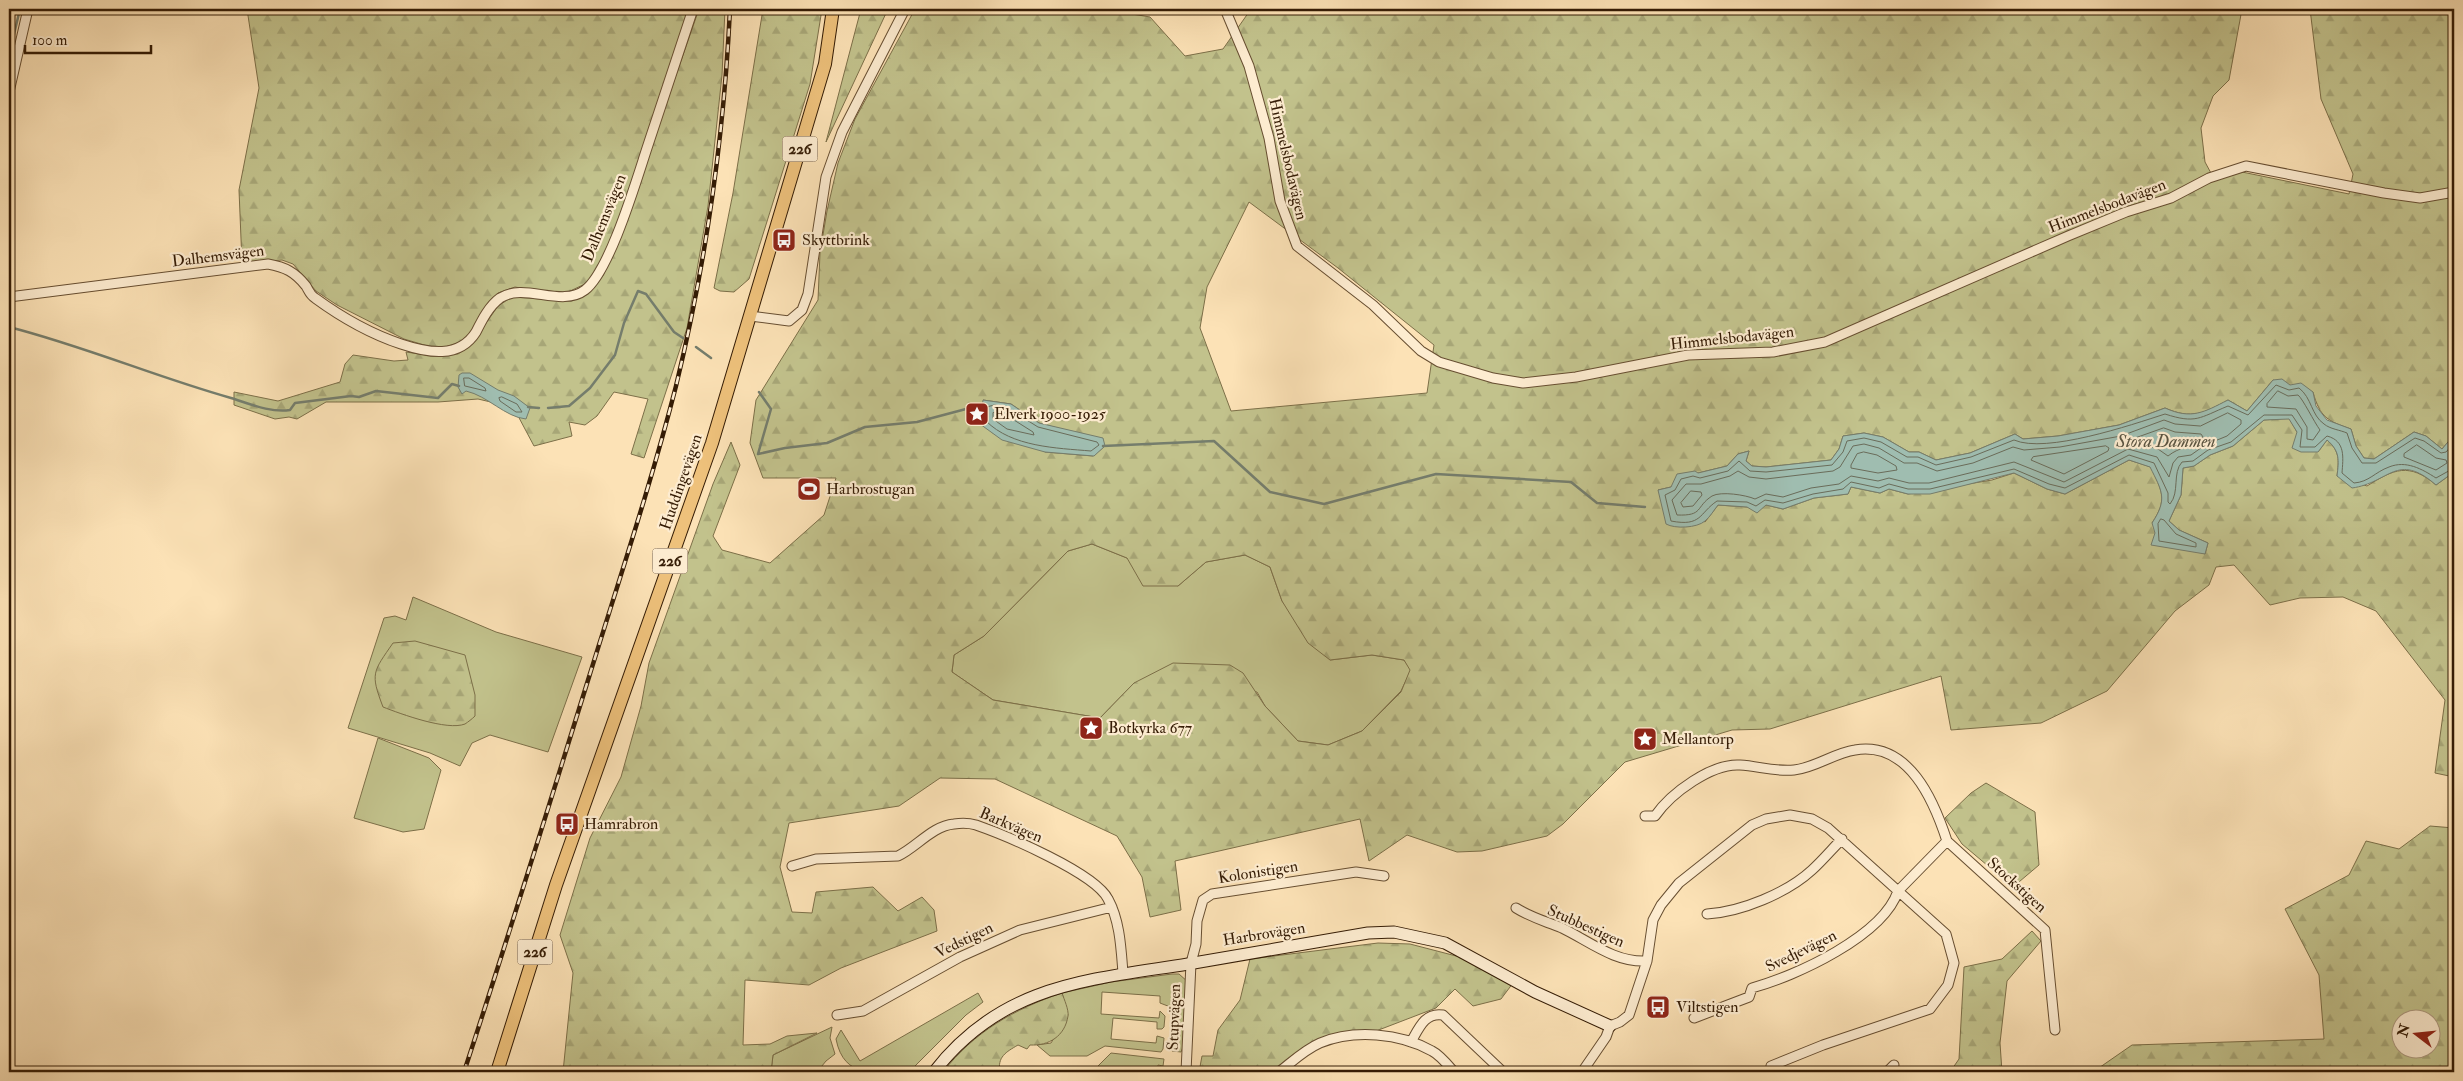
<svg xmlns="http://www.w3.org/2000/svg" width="2463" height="1081" font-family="'IM FELL Double Pica',serif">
<defs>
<pattern id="forest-firs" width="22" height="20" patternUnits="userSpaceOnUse" patternTransform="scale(1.25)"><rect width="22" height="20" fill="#c2c28c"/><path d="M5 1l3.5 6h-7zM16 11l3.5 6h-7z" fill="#a7a677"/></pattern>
</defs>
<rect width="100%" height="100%" fill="#fce2b6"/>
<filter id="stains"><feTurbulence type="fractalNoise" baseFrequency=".004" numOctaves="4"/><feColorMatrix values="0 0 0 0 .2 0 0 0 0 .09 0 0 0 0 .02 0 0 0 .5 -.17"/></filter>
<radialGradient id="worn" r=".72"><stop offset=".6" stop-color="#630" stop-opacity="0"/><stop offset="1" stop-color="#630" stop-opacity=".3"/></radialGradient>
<path fill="#c2c28c" stroke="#7c6f48" d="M1092 544 1127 558 1178 586 1206 562 1245 555 1270 567 1282 601 1330 660 1372 655 1404 660 1411 670 1401 691 1362 731 1328 745 1298 741 1265 706 1257 692 1134 683 1100 718 993 700 952 672 954 655 984 636 1068 551Z
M413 597 496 632 582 657 548 752 490 735 472 743 460 766 430 753 348 728 384 618 395 616 406 620Z
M378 738 429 758 441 770 424 829 403 832 354 818Z
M1172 974H1179L1188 982 1183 1047 1181 1052 1172 1051 1173 1008 1160 1003V996L1102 992 1101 1014 1159 1018 1160 1011 1165 1016 1164 1027 1162 1029H1157V1022L1113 1018 1111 1039 1156 1043 1157 1036 1164 1038 1163 1049 1161 1052 1105 1046 1087 1056H1050L1037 1045 1051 1043 1068 1015 1062 993 1111 982Z
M978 993 983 1002 966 1015 909 1072C876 1072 844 1080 836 1039L841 1030 860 1061Z
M832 1027 830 1038 835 1054 826 1061 817 1072H771L773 1055Z
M1111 1053 1164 1059 1163 1066 1158 1065 1157 1072H1099L1095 1069Z"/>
<path fill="url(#forest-firs)" stroke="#7c6f48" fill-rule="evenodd" d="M247 9H690L614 233 598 269 587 283 568 292H543L515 287 498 293 469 335 458 343 445 347H431L404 339 337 305 316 291 293 264 282 260 242 263 239 190 259 88Z
M699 9H725L722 75 708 206 687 328 644 458 631 454 648 399 614 392 597 416 585 425 569 422 572 436 534 446 517 414 495 403 478 399 438 402H326L297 419 289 417 275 419 234 405V392L278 401 340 382 345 364 353 355 394 361 408 360 406 352 433 356 458 354 470 346 498 306 512 297 571 301 586 295 603 276 620 236Z
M763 9H822L810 84 749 279 734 292 720 291 714 288 733 193Z
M861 9H888L826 142Z
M915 9H1102L1150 17 1185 56 1223 49 1251 9H2242L2229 80 2213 96 2201 128 2205 162 2212 175 2242 172 2349 194 2353 174 2321 99 2310 9H2454V435L2442 449 2426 436 2414 432 2374 459 2364 458 2356 446 2351 429C2328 421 2320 418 2313 392L2273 380 2247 411 2228 400C2204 413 2192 420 2165 408L2119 425 2058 436 2023 439 2015 434 1970 453 1936 460 1919 452H1909L1883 437 1864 433 1843 436 1839 449 1831 460 1766 467 1752 466 1746 461 1749 451 1738 454 1727 466 1698 473 1671 487 1658 490 1705 522 1718 505 1747 507 1766 505 1783 509 1814 498 1848 494 1851 487 1880 493 1889 489 1908 494 1992 480 2014 473 2047 489 2065 494 2129 460 2151 467C2162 492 2168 499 2152 523L2205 554 2208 543 2179 530 2169 521 2181 495 2183 468 2194 466 2210 455 2233 446 2264 420 2289 418 2297 432 2318 452 2327 440C2340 451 2339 460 2337 476L2367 486C2394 469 2409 462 2436 485L2454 472V777L2435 773 2445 700 2376 611 2343 597 2300 598 2270 605 2234 565 2216 567 2209 585 2175 611 2107 691 2041 723 1951 730 1941 676 1770 729 1732 730 1625 762 1563 824 1547 836 1482 851 1457 852 1407 835 1369 861 1360 819 1175 861 1181 910 1150 917 1142 877 1117 836 995 779 940 778 899 806 789 823 780 867 792 912 812 913 816 892 873 887 898 911 922 897 934 910 937 931 841 968 809 985 745 980 743 1045 770 1044 787 1036 817 1033 773 1055 771 1072H563L573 973 560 935 590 838 621 777 641 706 649 663 713 484 731 442 740 465 713 536 722 550 770 563 824 515 836 478H763L750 443 756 400 818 300 820 253 827 211 838 163 855 119ZM1249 202 1338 268 1434 345 1427 393 1231 411 1200 328 1207 287ZM983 400 1011 404 1039 423 1068 431 1105 446 1093 456 1045 452ZM1092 544 1127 558 1143 586H1178L1206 562 1245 555 1270 567 1282 601 1308 643 1330 660 1372 655 1404 660 1410 670 1401 692 1362 731 1328 745 1298 741 1265 706 1243 673 1230 665 1173 663 1134 683 1100 718 993 700 952 672 954 655 984 636 1068 551Z
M415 641 465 655 475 695V716C472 719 468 722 465 724 447 731 401 714 383 707 370 673 373 672 393 643Z
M1986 783 2035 812 2039 865 2013 887 1962 844 1945 818 1971 793Z
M2430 826 2454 828V1072H2093L2132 1045 2324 1039 2319 975 2285 909 2349 875 2366 841 2399 849ZM2430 1018V1048H2400V1018Z
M2032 931 2041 941 2007 981 2000 1043 2002 1072H1950L1959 1059 1964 967 2002 959Z
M1378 943 1410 944 1460 957 1513 983 1501 999 1473 1006 1455 989 1436 1008 1376 1031H1353L1330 1036 1294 1054 1272 1072H1199L1202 1056H1213L1218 1030 1240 1000 1250 959Z
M1062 993C1064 999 1069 1010 1068 1016 1065 1036 1049 1046 1030 1045L1027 1049 1018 1045C1006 1052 997 1057 1000 1072H943C974 1032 1014 1009 1062 993Z"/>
<path fill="#9fbdb0" stroke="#757d6c" d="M462 373H470L498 390 514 396 530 408 526 419C505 417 488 396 466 391L462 394 458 387 459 375Z
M2282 379 2290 385 2301 383 2313 392 2316 406 2327 420 2351 429 2356 446 2364 458 2374 459 2414 432 2426 436 2442 449 2454 435V472L2436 485C2397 451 2389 483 2352 488L2337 476C2339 460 2340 451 2327 440L2318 452H2301L2292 448 2297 432 2289 419 2264 420 2233 446 2210 455 2194 466 2183 468 2181 495 2169 521 2179 530 2208 543 2205 554 2151 545 2155 533 2152 523C2168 499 2162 491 2150 467L2129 460 2065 494 2047 489 2014 473 1930 494H1908L1889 489 1880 493 1851 487 1848 494 1814 498 1783 509 1766 505 1757 513 1747 507 1718 505C1714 510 1710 517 1705 521 1697 528 1675 529 1666 524L1658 490 1671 487 1677 474 1695 471 1698 473 1727 466 1738 454 1749 451 1746 461 1752 466 1766 467 1831 460 1839 449 1843 436 1864 433 1883 437 1909 452H1919L1936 460 1970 453 2015 434 2023 439 2058 436 2119 425 2165 408C2192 420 2204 412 2228 400L2247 411 2273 380Z
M983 400 1011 404 1039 423 1103 438 1105 446 1094 456 1045 452 1002 440 980 424Z"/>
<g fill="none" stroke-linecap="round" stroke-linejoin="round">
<path stroke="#6a6c5a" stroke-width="1" d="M464 378H469L485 388 486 391 465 386Z
M2278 391 2288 396 2298 395C2303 399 2314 422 2320 430L2313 440 2307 439V427L2296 409 2267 407V404Z
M502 397 517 404 522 412H516L500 401 499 398Z
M995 405 1009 409 1038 427 1097 442 1099 445 1091 451C1056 448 1012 447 986 421L988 407Z
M996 412 1006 415 1033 432 1034 435 1007 429 993 419V413Z
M2228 413 2241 420V424L2227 436 2205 445 2191 455 2178 457 2173 463 2169 477 2157 457 2128 449 2064 482 2014 462 1929 483H1909L1889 478 1878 481 1851 476 1839 484 1811 488 1783 497 1766 494 1755 499C1746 495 1721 491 1712 496 1695 507 1704 516 1677 515L1672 500 1686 484H1701L1730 476 1738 471 1749 477 1766 479 1833 471 1840 467 1853 446 1864 444 1879 448 1904 463H1917L1937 471 1973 463 2013 447 2024 450 2060 447 2121 436 2164 420 2175 424 2200 426Z
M2164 428 2175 432 2201 434 2203 437C2192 447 2179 447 2168 456L2158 449 2135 442 2136 438Z
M2454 443 2446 452 2441 453 2424 441 2415 438 2376 463H2362L2352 448 2347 433C2340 430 2330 429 2324 424 2311 415 2312 398 2299 388L2289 390 2276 385 2248 415 2228 406C2199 418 2196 424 2165 414 2131 425 2046 454 2014 440L1971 457 1936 465 1918 457H1907L1881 442 1864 438 1847 441 1843 452 1832 465 1766 472 1750 471 1739 461 1728 471 1700 478 1693 476 1681 479 1675 490 1665 495 1671 521C1702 527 1699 513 1717 501L1747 502 1756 506 1765 500 1783 503 1813 494 1843 489 1851 482 1879 488 1889 484 1908 489H1930L2014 469 2049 484 2065 488 2129 455 2154 463 2168 493V502L2170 504C2180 492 2172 473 2182 462L2193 461 2208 450 2231 442 2264 415H2292L2302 430 2300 447H2315L2327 436C2346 441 2343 458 2342 473L2354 483C2369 482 2375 472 2389 467 2406 460 2422 469 2436 478L2454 468
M2417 445 2436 458 2446 460 2447 463 2436 470 2404 457V454Z
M2106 446 2109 448 2108 451 2064 474 2031 460 2033 457Z
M1864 452 1877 455 1896 466 1897 470 1878 473 1851 468V465L1857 454Z
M1691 491 1701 492 1702 495 1693 506 1683 507 1681 503Z
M2161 519 2164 520 2176 534 2196 543V547L2159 541 2158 524Z"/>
<path stroke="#757d6c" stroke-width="2.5" d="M9 55 20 9
M9 327C84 346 156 377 231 398 250 404 271 413 290 410L295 403 351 396 359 397 376 391 438 398 452 384 459 386
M696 347 711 358
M759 392 771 409 758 454 785 448 827 443 865 427 917 422 966 409 985 413
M528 407 539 408
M548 408 569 406 590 388 615 355 624 323 638 291 646 294 674 332 683 338
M1103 446 1214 441 1270 492 1324 504 1436 474 1571 482 1597 503 1645 507"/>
<g stroke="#674e31" stroke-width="11">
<path id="street" d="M1225 9 1249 66 1269 138 1280 201 1297 246 1373 305 1421 351 1439 362 1493 378 1523 383 1576 377 1688 355 1773 352 1825 342 2068 236 2126 212 2171 198 2209 178 2246 166 2384 193 2420 198 2454 192
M9 92 28 9
M9 297 268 264C285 267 295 272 306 286 309 291 310 295 315 298 341 317 371 334 401 344 428 353 459 359 476 332 482 320 489 306 500 298 525 282 561 308 585 290 610 271 637 178 648 145 663 100 678 54 693 9
M750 316 789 321 802 310 808 294 826 177 842 132 905 9
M1645 816H1655C1671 793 1712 763 1740 765 1758 766 1775 772 1794 770 1815 768 1834 753 1855 750 1909 741 1934 801 1947 841
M792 866 816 859 898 856C917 847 932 826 954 824 961 823 969 823 976 825 1005 835 1095 873 1108 899 1120 921 1121 948 1123 973
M1516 908C1532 918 1545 921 1562 928 1589 941 1615 963 1647 961
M1707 914C1741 912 1787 893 1812 870 1823 860 1832 849 1842 839
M837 1015 863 1011 960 957 1020 930 1112 907
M1694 1018 1749 997 1752 988C1796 976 1883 936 1898 891L1947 841 2045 930 2055 1030
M1411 1042C1419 1028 1425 1012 1443 1015L1503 1072
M1186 1072 1191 963 1196 944 1197 921 1203 900 1212 894 1356 872 1384 876
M1279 1072C1292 1062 1304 1050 1320 1043 1354 1029 1400 1033 1432 1051 1440 1055 1448 1065 1454 1072
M1582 1072 1606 1037 1610 1026 1620 1022 1629 1015 1647 961 1653 920 1661 905 1679 883 1752 825 1766 819 1790 815 1812 819 1828 828 1946 934 1954 963 1948 985 1930 1009 1823 1045 1771 1066 1773 1072
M1887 1072 1894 1065"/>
</g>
<g stroke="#351c05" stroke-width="13">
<path id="secondary" d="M934 1072C1002 984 1088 980 1188 964 1248 954 1308 943 1368 933L1394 932 1445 943 1535 992 1610 1026"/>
</g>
<g stroke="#351c05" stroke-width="14">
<path id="primary" d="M497 1072 556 885 712 443 825 64 833 9"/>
</g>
<use href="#street" stroke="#fdecd0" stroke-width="9"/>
<use href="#secondary" stroke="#fdecd0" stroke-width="11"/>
<use href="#primary" stroke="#eec17b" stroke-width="12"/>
<g stroke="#351c05" stroke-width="4.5">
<path id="rail" d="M464 1072C507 941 548 809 589 677 619 580 651 484 676 386 706 262 724 136 730 9"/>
</g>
<use href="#rail" stroke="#fdecd0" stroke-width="2.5" stroke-dasharray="8" stroke-linecap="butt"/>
</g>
<defs>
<g id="bus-square" transform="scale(1.25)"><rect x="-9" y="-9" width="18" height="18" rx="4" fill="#8f2418" stroke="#fdecd0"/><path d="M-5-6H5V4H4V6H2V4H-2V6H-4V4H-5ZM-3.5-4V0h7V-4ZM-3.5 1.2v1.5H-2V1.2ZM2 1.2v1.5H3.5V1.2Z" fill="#fff"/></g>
<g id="sight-square" transform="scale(1.25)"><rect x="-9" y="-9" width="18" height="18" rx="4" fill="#8f2418" stroke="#fdecd0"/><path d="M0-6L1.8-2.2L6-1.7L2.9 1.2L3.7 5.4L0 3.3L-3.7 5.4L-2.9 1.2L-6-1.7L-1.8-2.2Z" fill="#fff"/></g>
<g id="stadium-square" transform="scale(1.25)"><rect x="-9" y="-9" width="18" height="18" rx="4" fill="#8f2418" stroke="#fdecd0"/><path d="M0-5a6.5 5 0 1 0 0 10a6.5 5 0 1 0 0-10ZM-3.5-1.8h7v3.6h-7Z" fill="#fff"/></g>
</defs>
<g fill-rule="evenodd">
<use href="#bus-square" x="784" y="240"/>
<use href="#sight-square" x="977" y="414"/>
<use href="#stadium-square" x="809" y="489"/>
<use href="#sight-square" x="1091" y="728"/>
<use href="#sight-square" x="1645" y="739"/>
<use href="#bus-square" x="567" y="824"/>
<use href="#bus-square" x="1658" y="1007"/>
</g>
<g text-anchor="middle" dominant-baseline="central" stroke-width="4.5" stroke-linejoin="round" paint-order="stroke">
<g fill="#fdecd0" stroke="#715a42" stroke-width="1">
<rect x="782.5" y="136.5" width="35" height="25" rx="4"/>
<rect x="652.5" y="548.5" width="35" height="25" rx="4"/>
<rect x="517.5" y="939.5" width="35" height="25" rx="4"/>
</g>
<g font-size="15" font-weight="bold" fill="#351c05">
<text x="800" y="149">226</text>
<text x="670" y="561">226</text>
<text x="535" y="952">226</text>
</g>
<g font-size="16" fill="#351c05" stroke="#fdecd0">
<text transform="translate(1288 159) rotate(77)">Himmelsbodavägen</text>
<text transform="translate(2107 206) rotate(-21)">Himmelsbodavägen</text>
<text transform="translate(604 218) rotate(-68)">Dalhemsvägen</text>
<text transform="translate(218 256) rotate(-7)">Dalhemsvägen</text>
<text transform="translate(1732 338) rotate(-6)">Himmelsbodavägen</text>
<text transform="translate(681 482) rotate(-71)">Huddingevägen</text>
<text transform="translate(1011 825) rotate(23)">Barkvägen</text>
<text transform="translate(1258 872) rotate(-9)">Kolonistigen</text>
<text transform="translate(2017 885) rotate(42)">Stockstigen</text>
<text transform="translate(1586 926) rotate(24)">Stubbestigen</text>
<text transform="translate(1264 934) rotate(-9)">Harbrovägen</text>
<text transform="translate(964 940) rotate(-26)">Vedstigen</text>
<text transform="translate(1801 951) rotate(-26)">Svedjevägen</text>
<text transform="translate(1174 1017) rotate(-88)">Stupvägen</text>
</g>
<g font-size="16" fill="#351c05" stroke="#fdecd0" text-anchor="start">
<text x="802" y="240">Skyttbrink</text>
<text x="994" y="414">Elverk 1900-1925</text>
<text x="826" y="489">Harbrostugan</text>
<text x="1108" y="728">Botkyrka 677</text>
<text x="1662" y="739">Mellantorp</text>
<text x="584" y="824">Hamrabron</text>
<text x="1676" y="1007">Viltstigen</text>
</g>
<g font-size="18" font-style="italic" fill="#5a5441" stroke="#fdecd0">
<text x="2166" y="441">Stora Dammen</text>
</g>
</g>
<rect width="2463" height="1081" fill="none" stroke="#fce2b6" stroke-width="30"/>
<rect x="10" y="10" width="2443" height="1061" fill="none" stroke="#351c05" stroke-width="2.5"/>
<rect x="15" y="15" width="2433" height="1051" fill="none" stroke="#351c05"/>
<g transform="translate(2416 1034) rotate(286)"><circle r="24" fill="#fdecd0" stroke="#ad997f"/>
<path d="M0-4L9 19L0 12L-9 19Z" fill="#8f2418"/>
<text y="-8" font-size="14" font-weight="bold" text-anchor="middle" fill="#351c05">N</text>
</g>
<path d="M25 45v8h126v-8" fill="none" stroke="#351c05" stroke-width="2.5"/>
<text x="32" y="45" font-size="15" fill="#351c05" stroke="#fdecd0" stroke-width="4" paint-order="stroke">100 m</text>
<rect width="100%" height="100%" filter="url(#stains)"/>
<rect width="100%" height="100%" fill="url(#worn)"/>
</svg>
